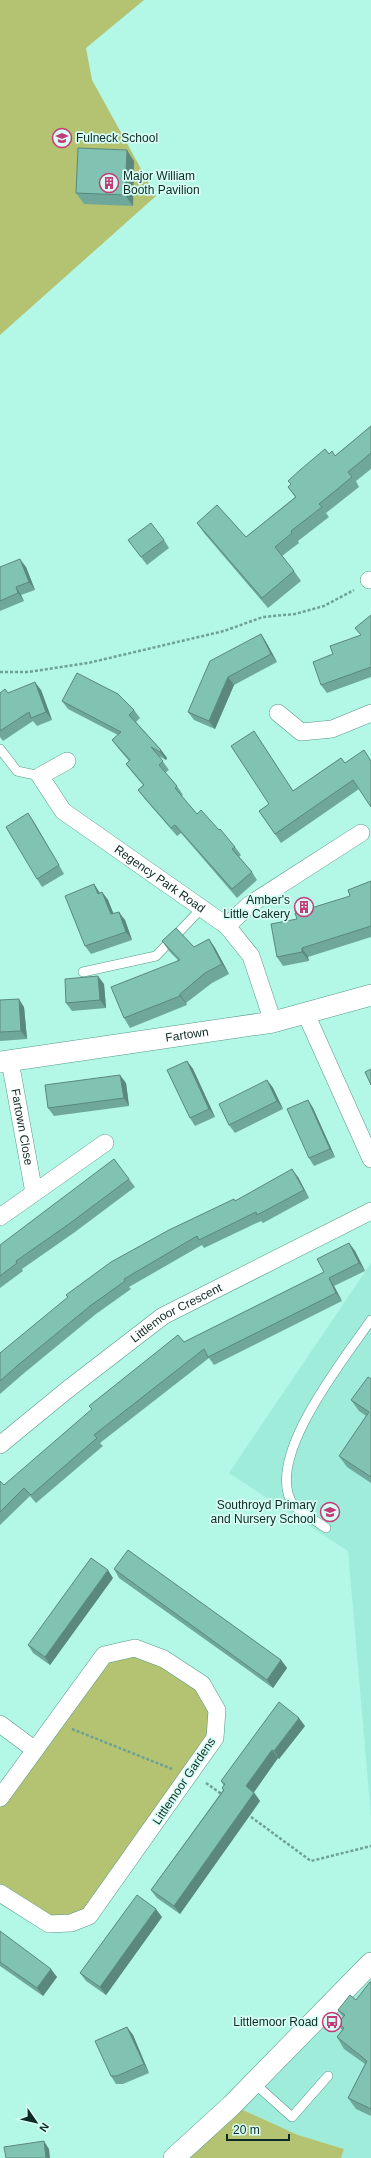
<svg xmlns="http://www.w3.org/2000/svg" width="371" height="2158" font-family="Arial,sans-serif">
<rect width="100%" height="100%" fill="#b3f7e6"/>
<path fill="#9eecd9" d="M371 1263V1816L348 1551 229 1473Z
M371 1968V2158H341L344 2149 298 2135 232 2105Z"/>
<path fill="#b4c372" d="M0 0H144L86 48 92 80 156 196 0 335Z
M135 1648 202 1684 215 1738 89 1916 49 1924 0 1891V1798L104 1655Z
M232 2105 298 2135 344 2149 341 2158H181Z"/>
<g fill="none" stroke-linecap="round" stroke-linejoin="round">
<g stroke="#569888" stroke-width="10">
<path id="service" d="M0 749 17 771 40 776
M83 972 156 956 201 909
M326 1528 294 1506C261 1461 345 1358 371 1320
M254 2083 292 2117 328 2076"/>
</g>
<g stroke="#569888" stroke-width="18">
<g id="minor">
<path d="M369 580H371"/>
<path d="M278 713 301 732 332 729 371 713"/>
<path id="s1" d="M67 761 40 776 63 811 227 926 251 956 273 1022"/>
<path d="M227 926 249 905 361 833"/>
<path d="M306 1014 371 1159"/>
<path id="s2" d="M10 1061 34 1193"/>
<path d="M0 1217 105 1143"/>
<path id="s3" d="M0 1445 67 1390 163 1316 371 1211"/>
<path d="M0 1724 35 1750"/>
<path d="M0 1798 104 1655 135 1648 164 1659 202 1684 217 1710 215 1738 89 1916 71 1923 49 1924 0 1893"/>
</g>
</g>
<g stroke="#569888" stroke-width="22">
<g id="tertiary">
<path id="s4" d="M0 1062 273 1022 371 995"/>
<path d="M174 2158 232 2105 371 1963"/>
</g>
</g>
<path stroke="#6ea195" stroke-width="2.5" stroke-dasharray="3 2" stroke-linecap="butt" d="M0 672H28L88 663 224 631 263 617 295 614 324 606 354 590
M72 1729 172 1769
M206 1783 223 1795
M247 1814 311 1861 371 1846"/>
<use href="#service" stroke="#fff" stroke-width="9"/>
<use href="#minor" stroke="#fff" stroke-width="17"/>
<use href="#tertiary" stroke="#fff" stroke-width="21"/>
</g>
<path fill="#6fa89a" d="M134 161 133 206 84 204 76 193Z
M371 426V469L356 481 359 487 326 513 329 517 298 541 299 543 282 556 294 571 301 581 268 608 204 533 197 523 246 537 295 497 288 487 329 454 335 456Z
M128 540H164L169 548 147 565Z
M0 567H26L35 590 21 595 24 601 0 611Z
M371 615V677L327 693 321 685 333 654 361 635 355 628Z
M261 634 266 642 277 662 234 685 215 729 194 720 188 712Z
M41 690 52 720 37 726 33 721 3 741 0 737V693Z
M62 701 134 710 140 718 136 722 161 750 167 758 166 760 159 756 169 770 165 773 177 786 183 795 181 796 197 814 219 830 235 847 241 855 239 857 252 872 257 880 237 898 181 833 177 836 144 798 138 790 143 785 132 772 126 764 129 761 118 748 112 740 118 735 68 709Z
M254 731 293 791 341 758 359 789 281 843 259 811 269 804Z
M34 822 64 874 42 887 37 879Z
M371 881V937L308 957 309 961 283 966 277 957 297 919 350 896Z
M94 884 100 893 102 892 108 900 113 914 125 920 132 940 91 954 85 946Z
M209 939 215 948 229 974 212 983 186 1003 187 1005 130 1028 124 1018 178 960 169 951 162 941 194 947Z
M104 984 106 1008 72 1011 66 1003Z
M0 1000 24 1007 27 1039 0 1041Z
M187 1061 193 1069 215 1117 195 1126 190 1118Z
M267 1080 273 1088 283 1109 235 1133 229 1125Z
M126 1083 129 1106 54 1116 48 1108Z
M308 1100 313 1108 335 1157 314 1166 309 1158Z
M298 1177 309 1198 263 1223 261 1221 204 1248 202 1245 129 1287 131 1289 96 1314 23 1374 0 1394V1353L235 1201Z
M129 1179 135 1187 75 1232 22 1269 23 1271 0 1288V1245Z
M349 1243 355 1251 365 1271 334 1286 342 1301 214 1365 209 1358 100 1443 103 1446 36 1503 30 1496 0 1525V1481L4 1485 184 1342 324 1272Z
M371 1379V1483L347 1467 339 1456 366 1416 359 1411 351 1400Z
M114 1569 281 1660 287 1668 273 1688 119 1578Z
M113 1578 50 1665 33 1653 28 1645Z
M305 1726 279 1759 278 1758 254 1792 260 1801 180 1914 157 1898 151 1890 223 1790 222 1788 224 1786 221 1781Z
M162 1917 106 1995 86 1981 80 1973Z
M0 1931 57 1977 43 1996 0 1966Z
M371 1982V2116L356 2109 348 2098 365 2064 344 2049 337 2037 342 2030 338 2023 343 2017 338 2010 356 2000Z
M127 2027 133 2035 149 2073 123 2084H116L111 2076Z"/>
<path fill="#5a887d" d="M127 150 134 161 133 206 125 195Z
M20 559 26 567 35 590 29 582Z
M16 587 21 595 24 601 18 593Z
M261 634 266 642 277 662 271 654Z
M228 677 234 685 215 729 209 721Z
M35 682 41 690 52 720 46 712Z
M161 750 167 758 166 760 160 752Z
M28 813 34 822 64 874 59 865Z
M94 884 99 892 103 902 98 894Z
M102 892 108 900 117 922 111 914Z
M119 912 125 920 132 940 126 932Z
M209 939 215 948 229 974 222 964Z
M302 948 308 957 309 961 302 952Z
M98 976 104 984 106 1008 100 1000Z
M180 994 186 1003 187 1005 180 996Z
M19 999 24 1007 27 1039 21 1031Z
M187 1061 193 1069 215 1117 209 1109Z
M120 1075 126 1083 129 1106 124 1098Z
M267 1080 273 1088 283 1109 277 1101Z
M308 1100 313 1108 335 1157 330 1149Z
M292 1169 298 1177 309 1198 304 1190Z
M349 1243 355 1251 365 1271 359 1263Z
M329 1278 334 1286 342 1301 336 1293Z
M108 1570 113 1578 50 1665 45 1657Z
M281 1660 287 1668 273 1688 267 1680Z
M299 1718 305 1726 279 1759 274 1751Z
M272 1750 278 1758 252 1795 246 1786Z
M254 1793 260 1801 180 1914 174 1906Z
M156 1909 162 1917 106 1995 100 1987Z
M51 1969 57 1977 43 1996 37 1988Z
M127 2027 133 2035 149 2073 144 2064Z
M44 2141 49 2149 50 2158H46Z"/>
<path fill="#81c3b3" stroke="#5a887d" d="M78 148 127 150 125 195 76 193Z
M371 426V453L348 472 352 477 319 504 322 507 291 531 292 533 275 547 294 571 262 598 197 523 217 505 246 537 296 497 288 487 291 484 288 481 300 470 325 449 329 454 332 451 335 456Z
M151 523 164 540 141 557 128 540Z
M20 559 29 582 16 587 18 593 0 601V567Z
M371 615V667L321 685 313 662 333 654 330 646 361 635 355 628Z
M261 634 271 654 228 677 209 721 188 712 210 661Z
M77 673 118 694 134 710 129 715 161 750 160 752 151 747 163 761 159 765 177 786 175 788 197 814 201 810 219 830 220 829 235 847 232 849 252 872 232 889 175 825 171 828 138 790 144 785 126 764 130 760 112 740 121 732 62 701Z
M35 682 46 712 31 718 29 712 0 731V693L5 689 8 693Z
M254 731 293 791 341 758 345 763 364 750 371 761V807L353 780 275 834 259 811 269 804 231 746Z
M28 813 59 865 37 879 6 827Z
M371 881V926L302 948V952L277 957 271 924 297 919 295 913 350 896 348 890Z
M94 884 98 894 102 892 111 914 119 912 126 932 85 946 65 896Z
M176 928 194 947 209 939 222 964 205 973 180 994V996L124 1018 111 987 180 960 162 941Z
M98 976 100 1000 66 1003 65 979Z
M19 999 21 1031 0 1032V1000Z
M187 1061 209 1109 190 1118 167 1070Z
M371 1069V1085L365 1072Z
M120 1075 124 1098 48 1108 45 1085Z
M267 1080 277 1101 229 1125 219 1104Z
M308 1100 330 1149 309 1158 287 1109Z
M114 1159 129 1179 69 1224 16 1261 17 1263 0 1276V1245Z
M292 1169 304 1190 257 1215 256 1212 199 1240 197 1236 124 1279 125 1281 90 1306 17 1366 0 1381V1353L68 1297 66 1295 111 1262 169 1230 234 1199 235 1201Z
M349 1243 359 1263 329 1278 336 1293 208 1357 204 1349 94 1435 97 1438 31 1495 24 1488 0 1512V1481L4 1485 92 1409 89 1406 178 1335 184 1342 324 1272 317 1259Z
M368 1377 371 1379V1477L339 1456 369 1412 351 1400Z
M128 1550 281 1660 267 1680 114 1569Z
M91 1558 108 1570 45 1657 28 1645Z
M279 1702 299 1718 274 1751 272 1750 246 1786 254 1793 174 1906 151 1890 224 1790 222 1788 225 1784 221 1781Z
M137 1895 156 1909 100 1987 80 1973Z
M0 1931 51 1969 37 1988 0 1962Z
M370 1982H371V2109L348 2098 367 2061 337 2037 344 2028 338 2023 345 2015 338 2010 350 1995 356 2000Z
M127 2027 144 2064 117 2076H111L95 2041Z
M44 2141 46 2158H6L4 2147Z"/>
<defs>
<g id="school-ring" transform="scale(1)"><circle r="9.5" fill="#d7fef4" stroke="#c43b78" stroke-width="1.5"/><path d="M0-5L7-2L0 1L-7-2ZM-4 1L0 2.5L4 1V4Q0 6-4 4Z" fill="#c43b78"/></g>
<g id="building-ring" transform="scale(1)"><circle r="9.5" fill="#d7fef4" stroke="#c43b78" stroke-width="1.5"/><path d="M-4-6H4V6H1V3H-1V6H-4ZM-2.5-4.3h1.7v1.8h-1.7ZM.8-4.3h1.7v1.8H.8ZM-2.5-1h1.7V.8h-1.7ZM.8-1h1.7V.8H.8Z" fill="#c43b78"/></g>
<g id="bus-ring" transform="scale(1)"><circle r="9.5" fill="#d7fef4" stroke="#c43b78" stroke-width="1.5"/><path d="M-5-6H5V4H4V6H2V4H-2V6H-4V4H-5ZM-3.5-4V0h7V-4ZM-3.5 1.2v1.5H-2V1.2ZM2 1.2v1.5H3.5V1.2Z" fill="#c43b78"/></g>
</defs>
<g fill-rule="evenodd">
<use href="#school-ring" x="62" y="138"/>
<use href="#building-ring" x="109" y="183"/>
<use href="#building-ring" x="304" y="907"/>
<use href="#school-ring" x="330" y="1512"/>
<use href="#bus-ring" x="332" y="2022"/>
</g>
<g text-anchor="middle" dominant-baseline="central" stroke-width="3.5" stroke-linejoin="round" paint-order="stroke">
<g font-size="12" fill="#0e2a24" stroke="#d7fef4" text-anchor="end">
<text x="76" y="138" text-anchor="start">Fulneck School</text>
<text x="123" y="176" text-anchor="start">Major William<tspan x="123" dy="14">Booth Pavilion</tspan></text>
<text x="290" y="900">Amber's<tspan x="290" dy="14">Little Cakery</tspan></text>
<text x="316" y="1505">Southroyd Primary<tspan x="316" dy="14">and Nursery School</tspan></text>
<text x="318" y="2022">Littlemoor Road</text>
</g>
<g font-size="12" fill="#0e2a24" stroke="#d7fef4">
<text stroke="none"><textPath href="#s1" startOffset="191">Regency Park Road</textPath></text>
<text stroke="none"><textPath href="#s4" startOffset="189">Fartown</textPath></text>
<text stroke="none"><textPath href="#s2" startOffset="67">Fartown Close</textPath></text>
<text stroke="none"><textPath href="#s3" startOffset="221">Littlemoor Crescent</textPath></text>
<text transform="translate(184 1781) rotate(-56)">Littlemoor Gardens</text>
</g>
</g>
<g transform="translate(36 2122) rotate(124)" stroke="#d7fef4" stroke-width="3" paint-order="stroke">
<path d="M0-3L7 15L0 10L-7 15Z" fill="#0e2a24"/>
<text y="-6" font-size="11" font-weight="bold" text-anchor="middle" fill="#0e2a24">N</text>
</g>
<path d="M227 2134v6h62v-6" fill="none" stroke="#0e2a24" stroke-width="2"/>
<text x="233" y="2134" font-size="12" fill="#0e2a24" stroke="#d7fef4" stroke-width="3" paint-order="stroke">20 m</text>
</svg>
